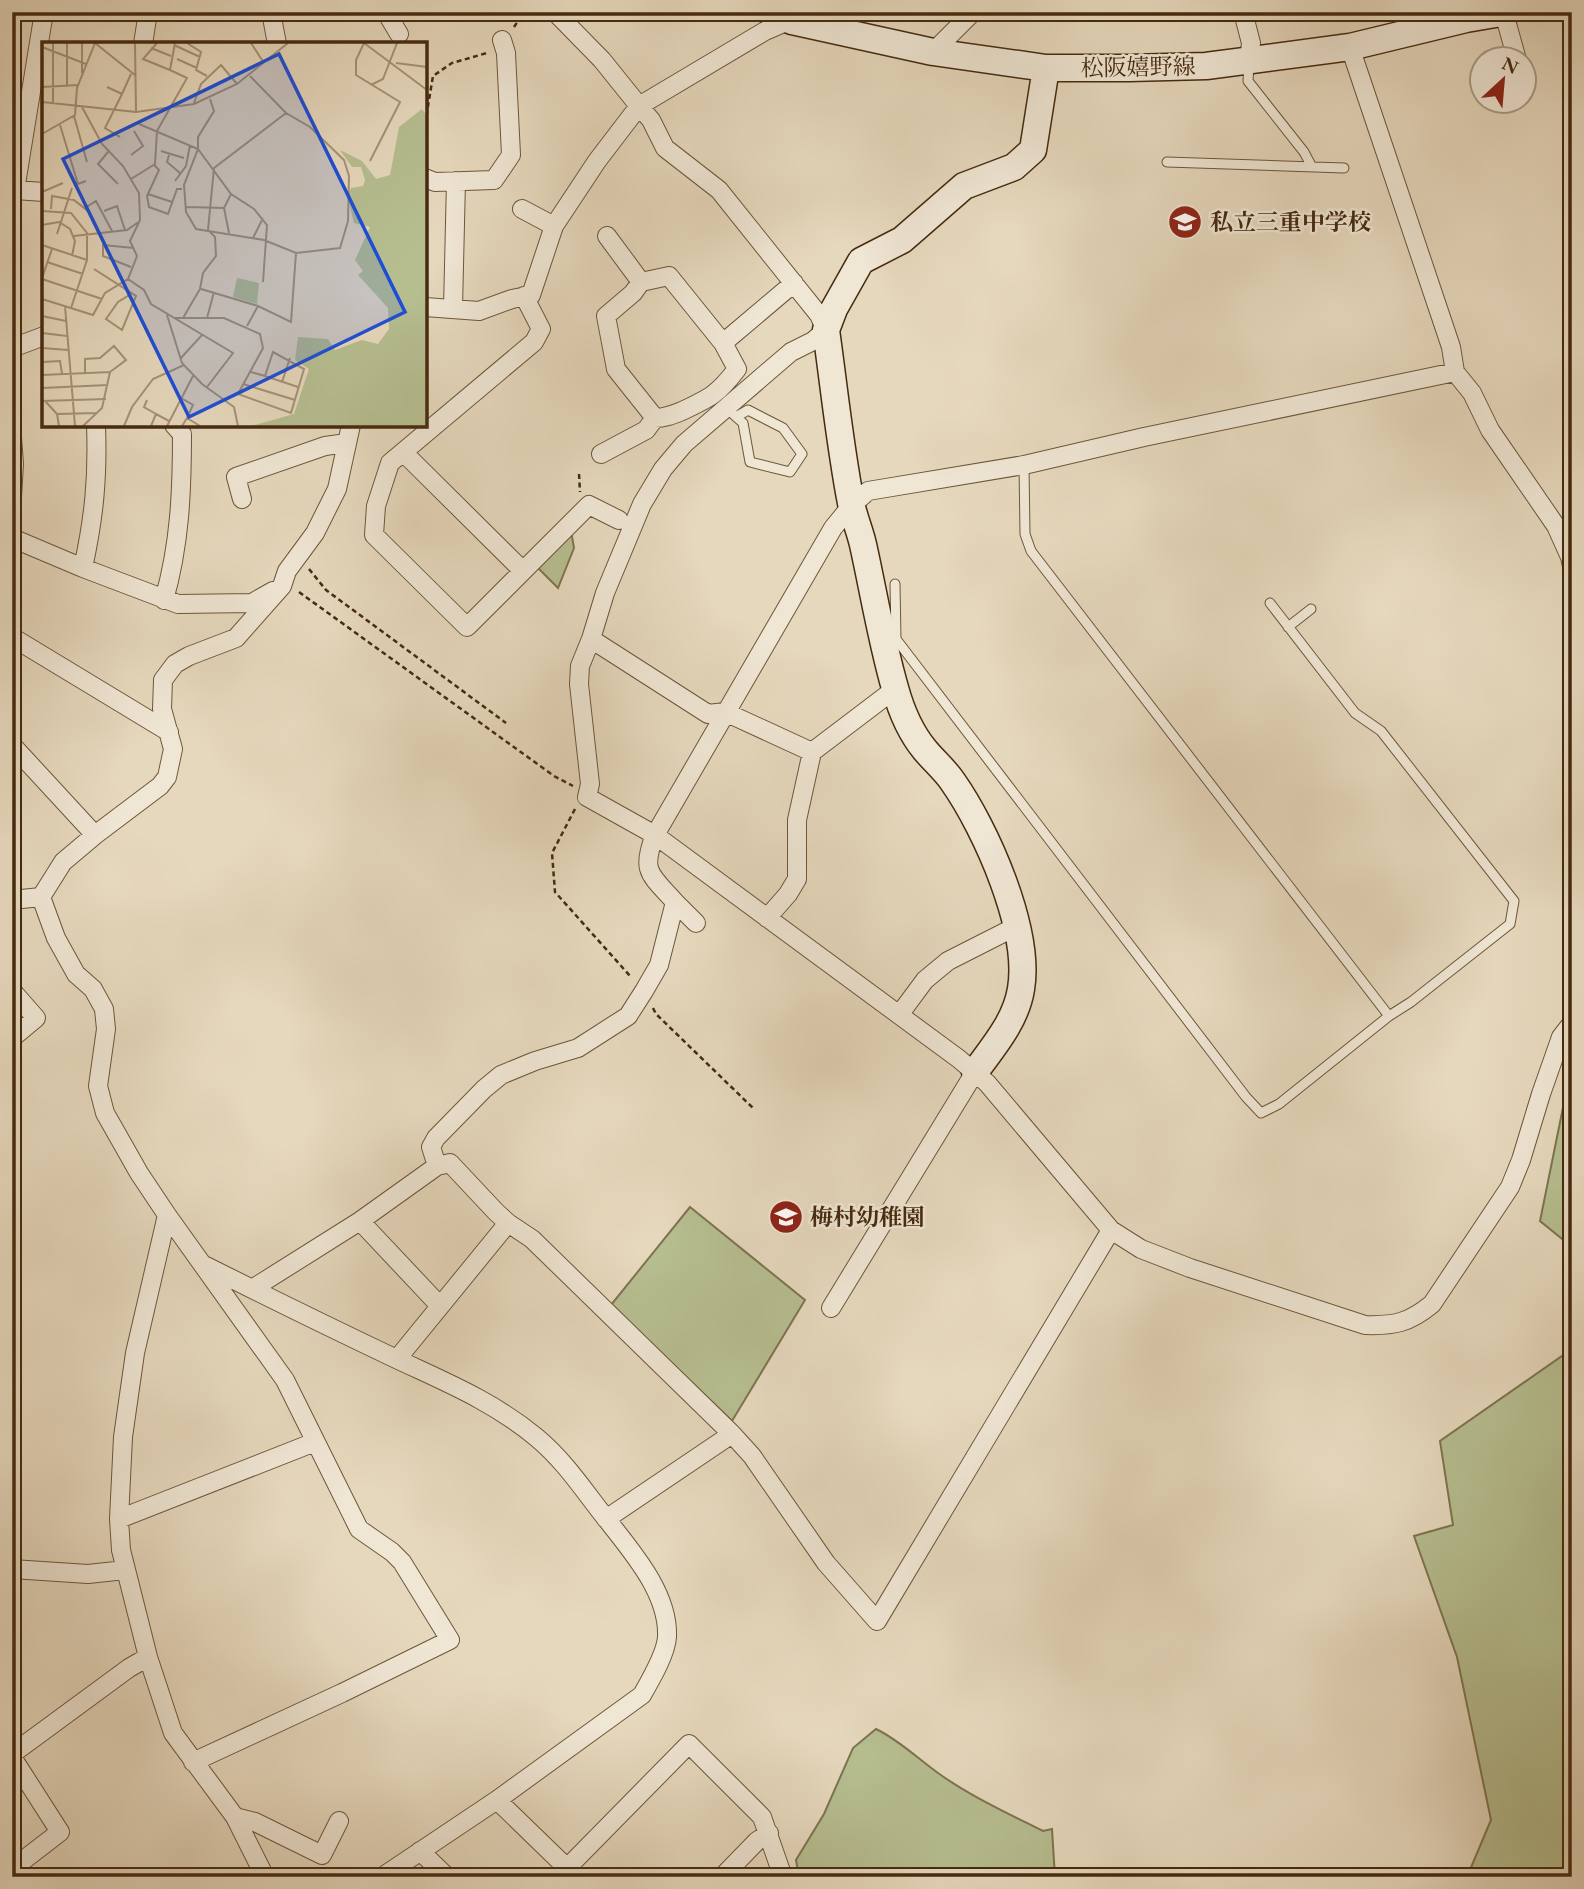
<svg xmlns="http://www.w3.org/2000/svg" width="1584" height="1889" font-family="'EB Garamond','Noto Serif JP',serif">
<rect width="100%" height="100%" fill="#e6d8bd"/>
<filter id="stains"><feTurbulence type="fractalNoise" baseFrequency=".00286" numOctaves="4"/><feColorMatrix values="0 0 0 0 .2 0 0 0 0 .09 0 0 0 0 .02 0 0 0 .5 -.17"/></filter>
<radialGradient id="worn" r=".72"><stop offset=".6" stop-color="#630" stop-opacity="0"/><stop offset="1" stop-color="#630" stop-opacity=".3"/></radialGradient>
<path fill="#b6be90" stroke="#7e7450" stroke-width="2" d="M571 531 574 548 558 588 537 567Z
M1572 1063V1247L1540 1221Z
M690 1207 805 1300 732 1421 611 1305Z
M1572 1349V1877H1467L1491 1820 1457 1657 1414 1536 1453 1525 1440 1441Z
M876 1729C899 1740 917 1758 938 1773 970 1796 1007 1813 1043 1831L1052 1829 1055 1877H799L796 1860 824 1814 853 1748Z"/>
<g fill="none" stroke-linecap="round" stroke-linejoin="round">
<g stroke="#6e563a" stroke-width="11">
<path id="lane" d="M1249 64 1248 81 1304 152 1312 167
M1167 162 1344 168
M725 407 743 423 750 462 790 472 802 454 783 428 748 410 736 417
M1024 465 1025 534 1031 551 1389 1016 1411 1002 1510 924 1514 901 1381 731 1355 713 1270 603
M895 584 896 639 1246 1097 1261 1113 1279 1104 1389 1016
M1288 627 1311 609"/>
</g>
<g stroke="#6e563a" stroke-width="20">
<path id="street" d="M271 12 277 44
M386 12 399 34
M555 12 602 60 639 106 651 120 665 148 719 190 819 315 826 330 813 341 791 352 684 444 663 469 642 504 605 593 591 639 580 666 579 684 590 784 587 797 655 835 959 1059 987 1083 1111 1230 1141 1249 1190 1268 1365 1325C1394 1326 1409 1323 1432 1304L1510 1187 1521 1160 1541 1094 1561 1037 1572 1023
M1243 12 1251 43 1249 61
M1504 13 1517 60
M143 44 148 12
M1350 47 1451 347 1455 372 1472 393 1490 430 1556 526 1570 557 1572 566
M933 52 973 12
M425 178 435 182 494 180 511 155 506 53 502 40
M44 192 15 190 44 12
M522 209 554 226
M607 236 641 282 669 276 723 343
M641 282 633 293 606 316 616 369 655 418
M524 296 541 329 534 342 390 463 376 506 374 535 467 627 589 505 619 520
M425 307 479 311 512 299 531 295 554 226 597 161 639 106 765 31 795 18
M453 308 456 181
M12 348 44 336
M12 438 14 464 12 497
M403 452 523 571
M601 454 646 430 655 418C665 418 672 415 682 411 710 398 718 394 737 369L723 343 794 283
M242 499 236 477 325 446 347 443
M12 538 83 568 178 604 252 603 273 591
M83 568C94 517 98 478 96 425
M164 600C180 544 182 491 182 434L174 425
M12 637 169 732
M591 639 708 714 725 712 812 752 895 689
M12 745 95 835
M12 900 41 897
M675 902 696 923
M767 918 788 894 797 879V820L812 752
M12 988 14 993 36 1018 12 1038
M899 1015 925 980 948 961 1017 926
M437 1166 431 1147 436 1138 484 1089 501 1075 535 1061 578 1048 628 1016 644 991 659 965 675 902C651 875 640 872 655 835L833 528 851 506 868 491 1024 465 1144 437 1455 372
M167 1215 135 1353 123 1437 119 1519 121 1550 148 1657 173 1733 235 1817 265 1877
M360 1221 440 1306
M206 1266C266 1296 327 1326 388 1355 440 1380 490 1399 536 1437 566 1462 584 1491 608 1521 633 1553 669 1594 667 1637 666 1654 650 1681 642 1695L497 1800 382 1877
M252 1289 360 1221 437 1166 450 1163 496 1212 508 1223 532 1239 732 1434 752 1456 826 1563 877 1621 1111 1230
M831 1308 975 1072
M397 1359 508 1223
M119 1519 315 1442
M606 1519 732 1434
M12 1569 88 1574 125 1570
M12 1754 129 1668 148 1657
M12 1757 60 1832 12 1869
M193 1762 342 1693 450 1640 402 1562 392 1552 359 1529 285 1380 167 1215 139 1173 105 1113 98 1086 106 1029 104 1009 93 989 76 974 56 938 41 897 63 862 95 835 160 786 167 777 173 749 162 709 163 680 175 664 189 656 236 638 282 586 287 571 315 533 337 489 351 425
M497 1800 567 1868 689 1744 762 1817 783 1877
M235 1817 255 1822 322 1855 339 1821
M420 1851 447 1877
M722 1877 757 1841 769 1833"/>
</g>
<g stroke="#462a0f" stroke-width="29">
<path id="secondary" d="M770 12 792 21 933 52 1046 68H1129L1206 66 1350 47 1466 19 1507 12
M975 1072C993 1047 1016 1021 1021 989 1031 930 986 829 953 782 945 770 934 761 925 750 910 732 901 710 895 688 882 643 874 595 864 549 861 533 854 518 851 503 840 446 834 387 826 330L834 309 861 261 902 240 964 186 1014 167 1033 150 1046 68"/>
</g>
<path stroke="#462a0f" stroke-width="2.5" stroke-dasharray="5 3.5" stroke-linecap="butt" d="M514 27 524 12
M425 124 433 76 452 63 487 53
M579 474 580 492
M309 569 326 590 506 723
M299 592 554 776 573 786
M575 809 552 853 555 892 631 977
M653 1008 656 1014 754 1109"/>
<use href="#lane" stroke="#efe6d4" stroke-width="9"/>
<use href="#street" stroke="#efe6d4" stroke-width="18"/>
<use href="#secondary" stroke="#efe6d4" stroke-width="26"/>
</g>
<defs>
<g id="school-disc" transform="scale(1.75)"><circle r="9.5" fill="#8f2418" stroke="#efe6d4"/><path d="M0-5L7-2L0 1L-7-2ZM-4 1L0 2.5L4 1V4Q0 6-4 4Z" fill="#fff"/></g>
</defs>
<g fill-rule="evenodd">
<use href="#school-disc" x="1185" y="222"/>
<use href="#school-disc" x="786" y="1217"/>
</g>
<g text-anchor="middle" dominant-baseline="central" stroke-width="5" stroke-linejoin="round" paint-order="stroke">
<g font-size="23" fill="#462a0f" stroke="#efe6d4">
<text transform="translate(1138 67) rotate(-1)">松阪嬉野線</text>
</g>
<g font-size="23" font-weight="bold" fill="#462a0f" stroke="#efe6d4" text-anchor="start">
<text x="1210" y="222">私立三重中学校</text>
<text x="810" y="1217">梅村幼稚園</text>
</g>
</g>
<g transform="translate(42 42)">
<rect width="385" height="385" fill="#e6d8bd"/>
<path d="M380 67 385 74V384H209L252 372 267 327 253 318 256 295 286 297 293 308 320 298 336 302 347 287 346 266 316 233 321 229 313 218 328 185 312 181 306 156 309 146 321 144 323 138 319 125H310L298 108 320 119 334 137 348 133 357 85ZM195 236 217 241 215 262 191 255Z" fill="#b6be90"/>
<path fill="none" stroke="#a69277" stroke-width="2" d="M11 1V61M40 1V31M53 1 93 33M93 1 94 69M115 1 101 17 128 28 133 1M145 1 159 10 154 28 165 34M209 1 222 21M322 1 314 18V33L358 60 328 119M322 1 385 48M132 3 158 15M0 5 44 22M109 6 129 14M135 17 155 26M354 21 385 25M329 43 341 37 355 1M25 44V1M0 45 36 43M65 45 80 52 89 32M168 57 172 69 156 95V107L189 152 212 167 225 183 221 240M0 60 94 70 152 62 195 42 246 1M152 61 159 42 179 23 195 42M32 74 45 120M97 82 156 107 142 143 144 170 154 187 222 198 254 211 298 206 306 179 307 134 302 118 268 85 244 71 208 34M18 83 36 142 44 139M0 92 33 73 35 46 53 1M78 95 63 86 80 52M119 109 142 116M66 110 56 122 76 142M89 113 101 104 92 89M127 113 125 120 138 131M112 123 117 128 105 154 107 165 126 172 135 147H140M89 137 113 122 115 89 145 36 128 28M133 139 144 124 148 103M0 150 21 141M106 152 130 160M144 165 182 166 189 152M43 166 54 159 70 189M182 166 187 191M9 167 10 154 32 158 47 170 57 190M0 169 29 171 45 191V218L29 266M62 169 75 164 83 188M0 183 17 180 28 187 33 199 30 214M15 192 30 146M32 194 85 188 98 179M211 196 221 176M0 203 45 218M5 220 41 232M89 225 61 214V203L92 206M52 227 94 254 80 288 64 277 76 260 89 252M0 236 10 207M0 237 60 257M86 237 102 248 109 262 191 311 165 345M159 247 216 264 249 280 254 211M0 257 51 273 63 251 86 237 95 214 88 199 98 178 97 151 81 124 60 102 40 65M23 264 33 384M125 273 140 321 160 342 192 365 196 384M0 274 24 279M133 276H182L218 292 221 306 196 352 249 371 262 327 231 310 223 334 209 330M141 276 158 247 161 231 174 214 173 195 166 188 172 126 244 71M165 276 172 250M205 284 216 264M0 291 25 294M0 306 26 308M138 317 160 293M0 320 18 319 20 332M43 331V317L58 316 72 304 84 318 68 330M0 333 68 330 60 366 41 384M223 334 256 345M240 340 248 316M201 342 253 358M0 346 66 343M139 356 151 363 145 376M105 358 102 365 114 372M0 359 64 357M3 359 15 372 17 384M15 372 55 371M82 384 90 365 111 337 142 323M109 384 114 372 127 379M125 384 151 334M140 384 145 376 158 384"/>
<path fill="#1d4ed8" fill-opacity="0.15" stroke="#1d4ed8" stroke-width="3.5" d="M237 12 363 270 147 375 21 117Z"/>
<rect width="385" height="385" fill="none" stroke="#462a0f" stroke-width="3.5"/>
</g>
<rect width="1584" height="1889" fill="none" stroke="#e6d8bd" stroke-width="42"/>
<rect x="14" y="14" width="1556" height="1861" fill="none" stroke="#462a0f" stroke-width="3.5"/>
<rect x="21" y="21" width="1542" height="1847" fill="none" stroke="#462a0f" stroke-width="2"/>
<g transform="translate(1503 80) rotate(26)"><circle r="33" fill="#efe6d4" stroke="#ab9b85" stroke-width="2"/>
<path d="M0-5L12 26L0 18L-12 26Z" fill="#8f2418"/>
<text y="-10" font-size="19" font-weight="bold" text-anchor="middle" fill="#462a0f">N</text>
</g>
<rect width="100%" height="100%" filter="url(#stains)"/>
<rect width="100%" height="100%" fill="url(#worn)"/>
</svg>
